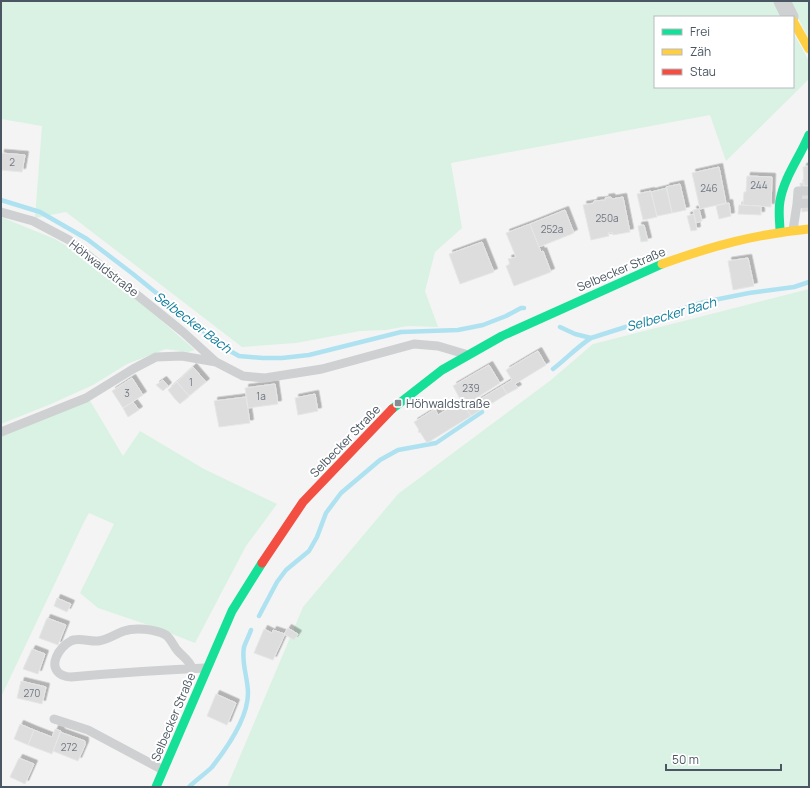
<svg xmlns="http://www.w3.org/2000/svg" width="810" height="788" font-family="Manrope,sans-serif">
<defs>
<filter id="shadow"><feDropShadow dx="3.5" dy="-3.5" stdDeviation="0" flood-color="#0004"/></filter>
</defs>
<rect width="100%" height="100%" fill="#f4f4f4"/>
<path fill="#d9f2e3" d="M1 1H776L785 17H655V87H793V32L809 61V79L726 161 710 115 451 163 462 228 435 252 425 291 438 327 408 326 386 330 360 331 296 343 242 347 66 212 35 218 42 126 1 119Z
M790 1H809V40Z
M1 217 55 239 70 248 101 268 195 350 188 352 166 349 127 364 93 385 51 404 1 424Z
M809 289V787H227L303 607 398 494 551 380 593 344Z
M89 399 123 456 140 431 204 469 277 504 246 546 195 643 157 628 98 608 80 593 114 524 89 513 84 522 1 697V435Z"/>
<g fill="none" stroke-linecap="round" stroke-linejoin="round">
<path stroke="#aee2f0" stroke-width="4.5" d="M1 200 40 212 87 239 133 274 223 347 239 356 263 358H282L309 355 401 332 458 330 483 325 506 316 521 308H524
M560 327 575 334 591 338 704 302 749 293 794 287 809 282
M553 369C566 359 577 347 591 338
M259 616 277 582 286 570 309 551 317 537 326 513 341 493 380 460 398 450 436 443 482 412
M189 787C196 780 205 774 212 767 227 748 248 718 248 693 248 678 241 663 244 647 246 641 249 636 251 630"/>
</g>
<path fill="#ddddde" stroke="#e5e6e7" filter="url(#shadow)" d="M1 153 25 155 22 172 1 170Z
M809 166V186H804L803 167Z
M719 167 726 203 700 209 692 173Z
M747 176 772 177 771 207 743 205 744 192H746Z
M800 183H803L804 186H809V211L802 212Z
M680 184 686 210 672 213 666 187Z
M667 188 672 213 657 216 651 192Z
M651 191 657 217 643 220 637 194Z
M611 197 612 199 623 197 630 232 613 235 612 232 608 233 609 236 591 240 583 205 594 203V201L606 200 605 198Z
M729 203 731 216 719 219 716 206Z
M739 205 761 206V215L738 214Z
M699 209 702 221 696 223 693 210Z
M565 210 574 233 539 247 530 224Z
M694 214 697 230 691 231 687 216Z
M530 224 541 252 543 251 551 272 514 286 506 266 510 264 508 259 516 257 506 233Z
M644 225 648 241 641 242 638 226Z
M482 242 494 272 460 284 449 254Z
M748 258 754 286 733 290 728 261Z
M538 351 546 365 515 384 518 388 507 394 502 386 512 380 506 370Z
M489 365 500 383 464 406 453 386Z
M193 367 206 382 189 396 177 382Z
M132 378 143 395 123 408 112 391Z
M163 380 168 386 163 391 156 385Z
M177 382 189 396 180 404 175 399 168 390Z
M275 384 278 404 248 408 245 388Z
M502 386 507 394 471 416 466 408Z
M315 394 318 411 298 415 295 398Z
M246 397 250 423 219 427 214 401Z
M133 402 139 410 128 417 123 408Z
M459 402 463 409 466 408 471 416 427 443 420 432 419 433 418 431 419 430 414 422 435 409 438 415Z
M57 598 71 604 67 612 54 606Z
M47 618 66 625 58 645 39 638Z
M288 628 298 634 294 640 284 634Z
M264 629 272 633 273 630 285 634 273 660 254 653Z
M32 649 45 654 38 674 23 669Z
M21 681 46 687 42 704 17 698Z
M216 694 236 703 227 725 207 716Z
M20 724 34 730 28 745 14 739Z
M55 729 61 731 52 754 28 745 34 730 52 737Z
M60 732 85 741V745L78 761 53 751Z
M19 758 34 764 25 784 10 777Z"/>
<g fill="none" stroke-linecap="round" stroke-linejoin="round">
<path stroke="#ced0d2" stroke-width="9" d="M797 204 798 191H809
M1 212 33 221 69 240 183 332 216 362 243 376 265 378 322 369 414 344 438 346 465 354
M793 230 797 204 809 203
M1 432 86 398 133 369 156 357 182 356 216 362
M192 668C189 660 183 657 177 650 173 645 171 639 166 635 155 629 135 627 124 631 115 634 108 640 98 641 90 642 78 637 71 641 60 646 46 667 62 675 64 676 68 677 71 677 116 673 160 670 205 668
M54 719 88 730 163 770"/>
<path stroke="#ced0d2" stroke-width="17" d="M782 1 790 17"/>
<path stroke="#16e098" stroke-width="9" d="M780 232C780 222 778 211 780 201 784 177 800 157 809 135
M392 409 442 370 502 336 662 264
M156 787 232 611 262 563"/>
<path stroke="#ffcf43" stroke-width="9" d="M793 21 809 49
M662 264C712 246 756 234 809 229"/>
<path stroke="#f24e42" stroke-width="9" d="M262 563 303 502 392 409"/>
</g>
<rect fill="#868d94" stroke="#fff" stroke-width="1.5" x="394" y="399" width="8" height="8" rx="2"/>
<g text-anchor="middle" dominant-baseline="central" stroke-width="4" stroke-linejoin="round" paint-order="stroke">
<g font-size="10" fill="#707881">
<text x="12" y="162">2</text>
<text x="759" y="185">244</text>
<text x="709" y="188">246</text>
<text x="607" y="218">250a</text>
<text x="552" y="229">252a</text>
<text x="191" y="382">1</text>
<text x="471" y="388">239</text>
<text x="127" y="393">3</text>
<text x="261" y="396">1a</text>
<text x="32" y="693">270</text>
<text x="69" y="747">272</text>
</g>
<g font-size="12" fill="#4a5661" stroke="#fff">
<text transform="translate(104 268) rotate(38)">Höhwaldstraße</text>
<text transform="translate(621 269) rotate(-23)">Selbecker Straße</text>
<text transform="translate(345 441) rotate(-46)">Selbecker Straße</text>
<text transform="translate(173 717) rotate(-67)">Selbecker Straße</text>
</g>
<g font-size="12" fill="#4a5661" stroke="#fff" text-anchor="start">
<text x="406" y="403">Höhwaldstraße</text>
</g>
<g font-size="13" font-style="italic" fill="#0c7c9b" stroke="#fff">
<text transform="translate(671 314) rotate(-16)">Selbecker Bach</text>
<text transform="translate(193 322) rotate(37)">Selbecker Bach</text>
</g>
</g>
<rect width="810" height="788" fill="none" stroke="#4a5661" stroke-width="4"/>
<rect x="654" y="16" width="140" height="72" fill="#ffffff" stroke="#b7bbc0"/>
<rect x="662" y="29" width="20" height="6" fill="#16e098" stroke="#b7bbc0"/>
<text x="690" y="36" font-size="12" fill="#4a5661">Frei</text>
<rect x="662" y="49" width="20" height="6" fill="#ffcf43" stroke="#b7bbc0"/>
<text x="690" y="56" font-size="12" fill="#4a5661">Zäh</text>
<rect x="662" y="69" width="20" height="6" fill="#f24e42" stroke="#b7bbc0"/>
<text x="690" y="76" font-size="12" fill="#4a5661">Stau</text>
<path d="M666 764v6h115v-6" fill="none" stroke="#4a5661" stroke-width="2"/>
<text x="672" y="764" font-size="12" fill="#4a5661" stroke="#ffffff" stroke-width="3" paint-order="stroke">50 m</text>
</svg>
